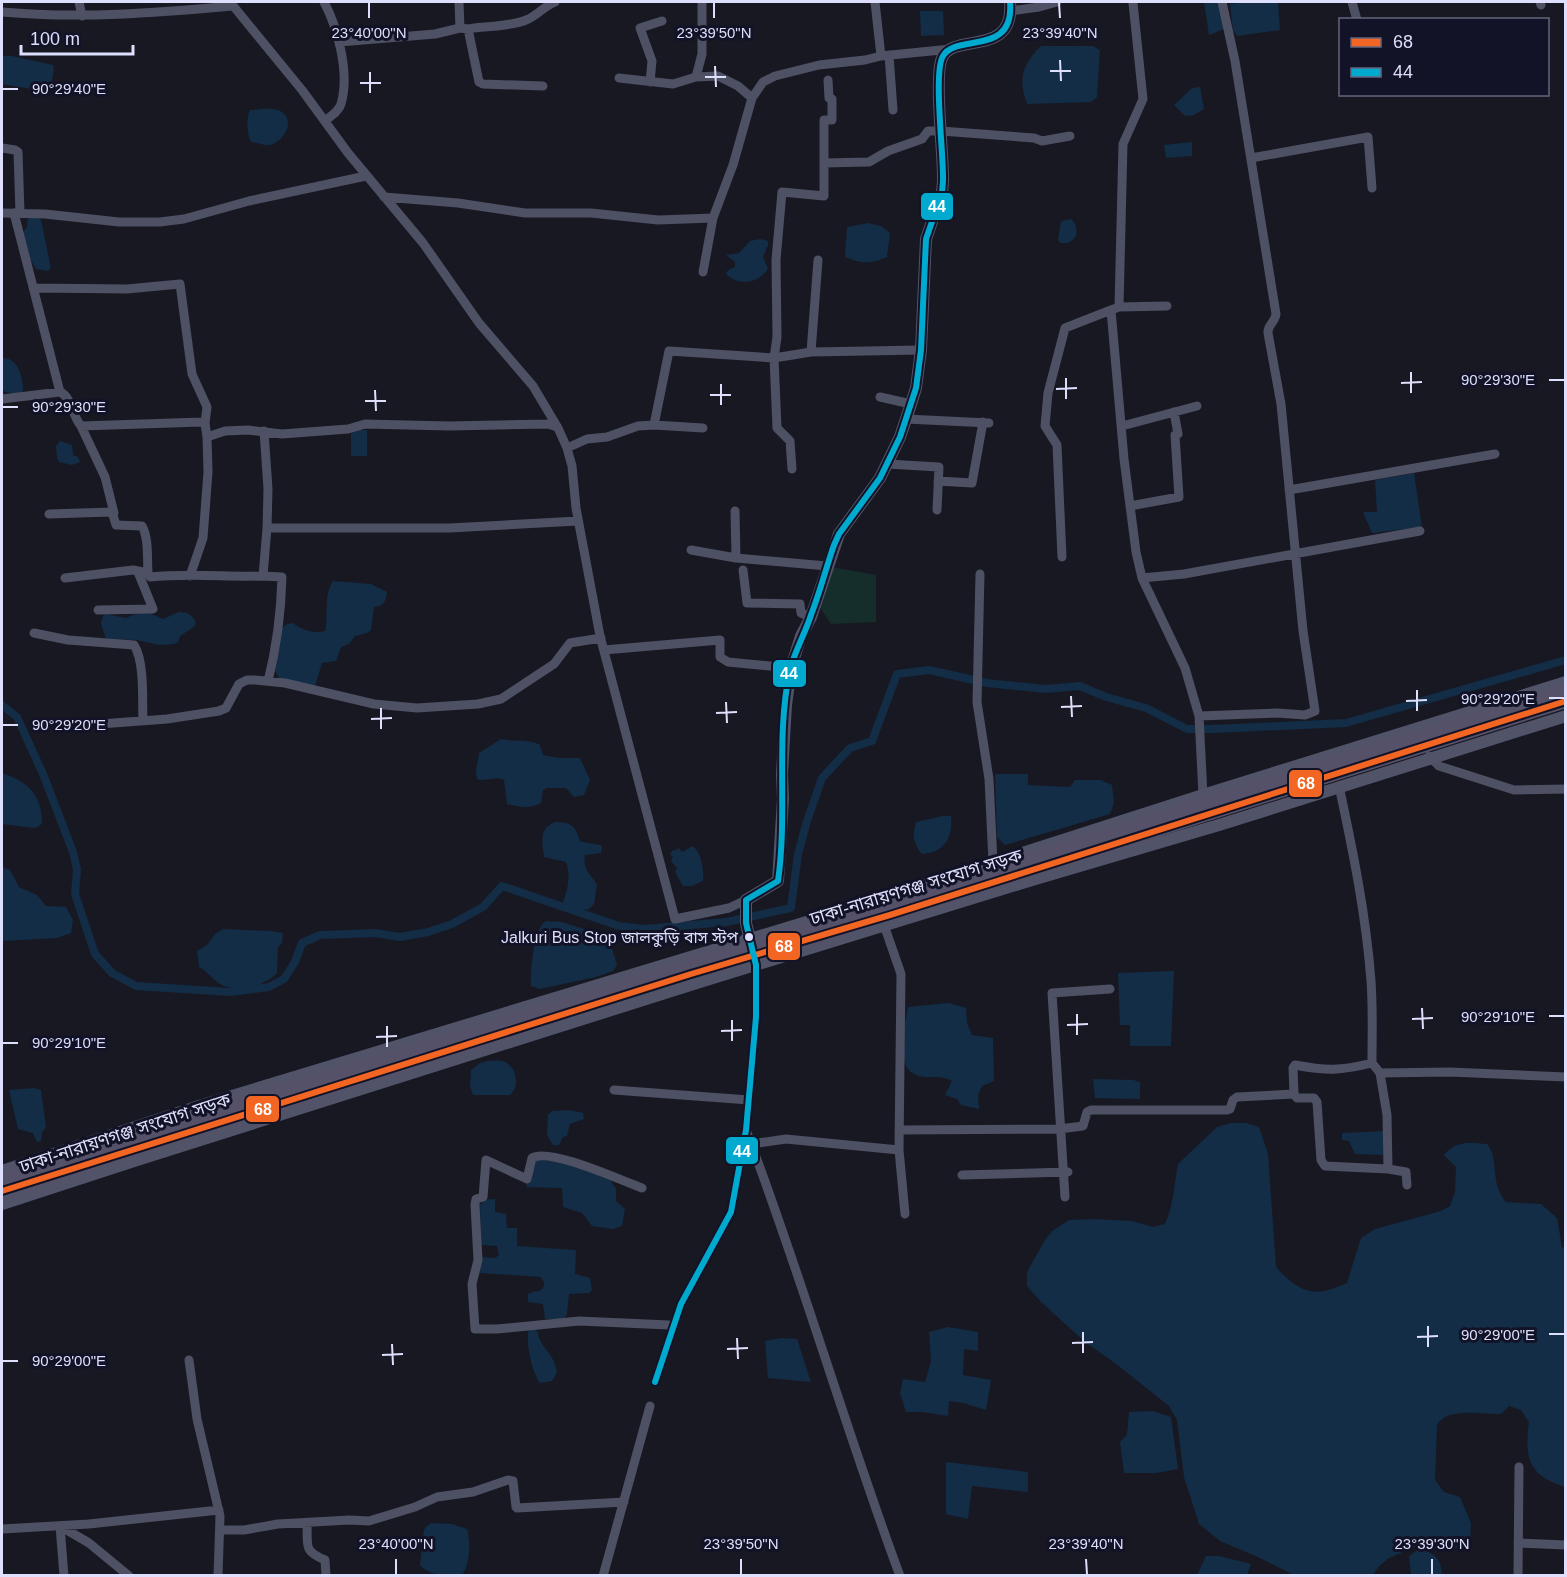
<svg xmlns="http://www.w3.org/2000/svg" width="1567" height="1577" font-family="Arial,'Noto Sans Bengali',sans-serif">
<rect width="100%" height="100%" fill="#181823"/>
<path fill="#162e2b" d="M831 567 876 575V622L831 624 819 606Z"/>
<path fill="#122d45" d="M1204 2H1219L1224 29 1209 35Z
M1246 2H1278L1280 30 1237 36 1233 30 1230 4Z
M920 11H943L944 35 921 36Z
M1041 46H1093L1100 50 1097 97 1091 102 1027 104C1018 78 1022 65 1041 46Z
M2 56H12L53 65 54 70 49 92 2 84Z
M1200 87 1204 109 1194 115 1185 116 1174 105 1192 88Z
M250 110C260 110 275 106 283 113 296 123 281 144 269 145 263 146 258 142 251 142 247 134 246 118 250 110Z
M1192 142V156L1166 158 1164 145Z
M30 217 39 218 41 220 51 268 48 271 36 269 28 255 23 232 27 227 28 218Z
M1071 219C1082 229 1076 246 1060 243L1058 239 1061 221Z
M868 223 881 226 890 233 887 257C869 264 863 264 845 257L847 227Z
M760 239 768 241V245L763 257 768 269C758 283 740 287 726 274L728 270 735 267V262L726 255 739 253 750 241Z
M2 358C18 357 23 377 23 391 16 396 9 392 2 391Z
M351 430H367V456H351Z
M60 441 72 445 73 455 78 457 80 462 72 465 59 462 57 458 56 446Z
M1414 473 1422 527 1372 533 1363 512H1377L1375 480Z
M333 581 371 584 387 592C386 602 383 606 374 607L371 630 367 633 355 636 349 644 341 647 336 661 322 663 315 686 280 679 275 671 282 628 287 624 293 623C302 630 313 634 325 631 329 615 323 596 333 581Z
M179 612C186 612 194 615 196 623L195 626 180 636 178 642 174 644 159 645 137 640 108 639 105 637 101 623 103 616 106 614 126 618 135 614 149 613 163 619Z
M501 739C514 742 529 739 540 745L543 755 559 758H580L590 780 584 795 574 797 566 788H547L543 790 541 803C531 809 519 807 507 804L504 780C495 776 485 782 477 779L476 771 479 753Z
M2 773C28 782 42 794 42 824L35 828 2 824Z
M995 774H1028V785L1070 787 1075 780H1100L1112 785 1114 803 1110 814 1005 845 997 837Z
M943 816H951C953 838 944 853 922 854 913 843 912 835 916 822Z
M555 822C571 822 576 826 580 841 588 844 595 843 602 846L601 853 585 855C582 870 591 874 597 885L594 904 589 909 580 910 562 905C568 890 571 876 566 862L544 857C542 842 539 828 555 822Z
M693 846C702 854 704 870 703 881L692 886H683L675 872 677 868 671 861 673 857 670 854 672 851 679 848 682 852Z
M2 867 10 870 19 887 37 895 46 906 66 907 73 920 71 933 57 938 2 941Z
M546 921 562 922 590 931 604 944 612 948 617 965 613 971 596 977 540 989 531 986C530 972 534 927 546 921Z
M223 929 271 931 283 933 282 943 278 947 277 973C265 986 238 993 222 985 212 980 208 971 199 967L197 951 207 945 215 934Z
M1174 971 1171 1046H1130V1025H1120L1118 973Z
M949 1003 966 1008 967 1023 972 1035 993 1038 994 1081 982 1086 978 1095 979 1109 961 1105 957 1099 945 1095 952 1081C939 1074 932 1079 919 1076 892 1068 905 1027 908 1007Z
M487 1061C493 1061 502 1059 507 1063 518 1070 519 1088 510 1095H473L470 1086 471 1070 480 1063Z
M1093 1079 1133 1080 1140 1082V1099L1095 1098Z
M34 1088 41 1090 46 1127 42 1132 41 1141 37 1142 33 1133 18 1129 9 1090Z
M569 1110 583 1113 584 1119 570 1124 567 1136 563 1137 559 1145H553L547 1135 548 1115 552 1111Z
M1231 1123H1246L1259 1127 1268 1154 1276 1266C1280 1273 1286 1277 1293 1283 1313 1297 1326 1292 1347 1283L1361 1238 1375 1229 1441 1211 1450 1206 1455 1192 1456 1167 1444 1155C1456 1140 1470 1143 1487 1144 1500 1160 1489 1182 1506 1202L1541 1204 1557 1218 1562 1247 1566 1248 1565 1487C1529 1476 1524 1458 1529 1422L1521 1410 1509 1406 1501 1414C1484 1414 1446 1407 1437 1425L1435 1480 1444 1492 1460 1497 1471 1523 1470 1544 1455 1548 1428 1541 1389 1558 1379 1566 1373 1575H1294L1260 1558 1220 1541 1199 1524 1184 1477 1177 1420 1169 1406 1115 1363 1085 1342 1041 1302 1027 1286V1272L1045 1240 1052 1231 1069 1220 1095 1219 1132 1221 1153 1227 1165 1224C1174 1204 1174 1185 1178 1164L1217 1127Z
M1384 1131 1383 1155 1355 1154 1349 1141 1342 1140V1133Z
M533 1159 569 1163 610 1180 616 1189V1201L625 1209 622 1226 613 1229 592 1226 582 1213 563 1207 562 1188 526 1187Z
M495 1199V1212L506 1214 507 1228H517V1246L575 1250 576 1252 575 1274 590 1278 592 1290 589 1293 569 1294 567 1314 564 1319H545L543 1304 528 1302V1294C536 1289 544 1294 544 1282L541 1277 480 1273 481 1257 495 1258 499 1255 497 1246 481 1245 480 1205 484 1200Z
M948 1327 978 1332V1351L964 1349 963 1375 991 1380 986 1410 963 1403 949 1401 948 1416 922 1412H906L900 1393 903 1379 925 1382 931 1361 929 1332Z
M529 1329H535C539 1333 538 1337 541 1342 548 1354 554 1356 557 1372L552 1381 540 1383C532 1372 525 1342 529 1329Z
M781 1338 797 1339 811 1382 768 1378 765 1341Z
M1153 1411 1171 1417 1178 1469 1156 1473H1124L1120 1442 1127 1435 1129 1412Z
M946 1462 1028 1472V1492L972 1486 968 1519 946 1514Z
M431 1523 452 1524 467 1529C471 1541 470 1565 462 1575 448 1576 431 1577 420 1565L424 1530 427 1526Z
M1419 1549C1435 1553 1441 1558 1442 1575H1411L1409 1556Z
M1206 1556H1219L1251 1564 1247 1575H1197Z"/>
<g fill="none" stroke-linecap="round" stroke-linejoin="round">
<path stroke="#122d45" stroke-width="8" d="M2 705 17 717 43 774 73 852 77 869 75 894 95 954 112 973 136 986 230 992 269 987 284 979 295 962 302 943 320 935 375 933 400 937 428 932 452 924 483 907 502 886 619 926 644 929 726 922 791 908 798 854 807 821 822 778 850 748 872 741 897 674 929 670 987 683 1046 689 1080 686 1106 697 1146 708 1187 729H1213L1346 723 1566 660"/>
<path stroke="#4e5063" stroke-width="9" d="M79 2 82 16
M230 2 302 90 348 153 423 243 479 323 533 386 558 428 567 448 572 466 576 508 600 636 675 919 729 908 746 900
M324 2C338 28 350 74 341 104 339 111 331 116 325 121
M459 2 460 28
M875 2 881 56
M1352 2 1357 20
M1540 2 1541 5
M1133 3 1143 99 1123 144 1119 307 1111 310 1124 459 1136 552 1142 578 1185 668 1199 716 1203 795
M1011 11 1039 7 1057 2
M2 12C79 19 156 13 233 6
M468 29 479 82 483 84 543 86
M339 42 435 34 460 28 468 29C486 26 509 27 526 20 537 16 544 6 555 2
M889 55 893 110
M696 77 702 54V2
M619 78 673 84 696 77 718 76 738 86 752 98
M650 82 652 61 640 28 662 21
M2 148 15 150 18 152 20 213
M1251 158 1368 137 1372 188
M824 163 869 162 888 151 922 139 928 131H941L1034 138 1042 141 1070 136
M384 197 458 203 525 213H591L658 220 713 218
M2 213 45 214 119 222H160L184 219 249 201 366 176
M14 213 60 392
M818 260 811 352 921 350
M703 272 713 218 733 165 752 98 763 82 775 76 819 65 865 60 881 56 951 49
M35 288 127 289 180 284 192 374 207 407 205 423
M1119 307 1167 306
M880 397 911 404
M2 399 60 392C72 397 72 416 81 426L202 422 205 423 207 437 225 431 248 430 282 434 348 429 365 424 449 426 548 424 557 427
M906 419 989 423
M654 425 669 351 774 358 811 352
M81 426 105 477 114 513
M1122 426 1197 406
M264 431 268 489 267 528H450L578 521
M567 448 587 439 607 437 638 426 654 425 703 428
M887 464 939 467 937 510
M792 469 790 441 777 428 774 358 777 337 776 260 782 192 824 196V120H832V99L829 98 828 80
M938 481 972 483 983 422
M1289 490 1495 454
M1130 506 1179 497 1175 435 1178 434 1174 412
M735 511 736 558 827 566
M49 514 112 512 116 525 142 526C149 538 147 559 148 573
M691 550 736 558
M1062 557 1057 445 1045 426 1048 393 1065 328 1111 310
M743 570 747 603 800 604 801 613 811 617
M980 574 977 702 989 779 993 862
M190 576 203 538 208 472 207 437
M263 576 282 577C281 613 277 646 268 681
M65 578 133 570 148 573 150 577C187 573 226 577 263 576L267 528
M1142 578 1184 574 1420 531
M98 610 153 609 138 572
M34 633 68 640 134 645C145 662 142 701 143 721
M604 650 720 640V657L728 662 791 668
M1199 716 1277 713 1305 715 1315 711 1303 631 1281 404 1268 333C1267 325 1275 323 1276 314L1235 61 1222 2
M100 724 167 719 219 711 226 708 239 684 247 680H255L285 683 374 704 417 708 478 704 501 699 554 664 570 643 601 638
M1429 756 1439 766 1514 790 1566 789
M1339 786C1353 851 1366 915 1371 981 1373 1008 1372 1036 1372 1063L1380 1073 1450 1072 1566 1077
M1372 1063C1340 1071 1327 1071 1295 1065L1293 1068 1294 1094 1297 1098H1314L1317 1102 1321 1160 1325 1166 1388 1169 1387 1115 1380 1073
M614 1090 749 1100
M746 1130C802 1277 845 1428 900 1576
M899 1130 1059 1129 1083 1126 1087 1112 1091 1110H1227L1230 1109 1233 1100 1237 1097 1294 1094
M751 1144 786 1139 899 1150 901 974 884 925
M899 1150 905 1214
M1388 1169 1406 1172 1407 1185
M962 1175 1068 1172
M642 1188C622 1181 549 1147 532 1158L527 1179 486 1160 483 1197 476 1199 475 1205 478 1260 472 1284 475 1329H497L579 1321 669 1325
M1065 1197 1052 993 1110 989
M189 1360 197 1419 220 1516 218 1576
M655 1382 681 1304 731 1212 746 1130 756 1017V965
M307 1524C308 1546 303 1551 325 1560L326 1576
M2 1529 89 1524 219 1510
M220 1530H244L278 1524 349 1520 369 1521 415 1507 437 1497 473 1492 508 1480 513 1481 516 1507 517 1508 624 1502
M1518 1543 1566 1545
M64 1576 60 1526 89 1543 129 1576
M603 1576 650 1406
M1518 1576 1519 1467"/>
<path stroke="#515469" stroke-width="12" d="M886 897 1203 795 1566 682
M756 965 746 923V900L778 881 783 799 782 774 786 705 791 668 801 636 811 617 839 534 880 478 900 437 911 404 916 388 921 350 926 239 942 193 943 181C944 157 933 72 943 56 956 33 1015 57 1010 2
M2 1171 199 1106 846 910
M2 1204 134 1161 703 981 1032 880 1219 825 1566 716"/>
<path stroke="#555169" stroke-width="14" d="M992 871 1566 690
M995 881 1566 701
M2 1180 223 1109 516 1020
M2 1191 518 1029"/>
<path stroke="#555169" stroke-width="14" d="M805 940 995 881
M516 1020 992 871"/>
<g stroke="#131328" stroke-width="10">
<path id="bus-1" d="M2 1191 691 974 890 915 1566 701"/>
</g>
<g stroke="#131328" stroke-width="10">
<path id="bus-2" d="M655 1382 681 1304 731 1212 746 1130 756 1017V965L746 923V900L778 881C788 812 775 738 790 670 795 650 805 634 811 615 820 592 826 568 834 545L839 534 880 478 900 437 916 388 921 350 926 239 942 193 943 181C944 157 933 72 943 56 956 33 1015 57 1010 2"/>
</g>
<use href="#bus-1" stroke="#f26522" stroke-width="6"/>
<use href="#bus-2" stroke="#00a9ce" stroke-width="6"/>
</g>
<path fill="none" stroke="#dddffc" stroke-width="2" d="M369 3V18M714 3V18M1059 3 1060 18M1060 60 1061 81M715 66 716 87M1050 71H1071M370 72V93M705 77H726M360 83H381M3 89H18M1411 372V393M1066 378V399M1549 380H1564M1401 383 1422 382M721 384V405M1056 389 1077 388M375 390 376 411M710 395H731M365 401H386M3 407H18M1417 690V711M1071 696 1072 717M1549 698H1564M1406 701 1427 700M726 702 727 723M1061 707 1082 706M381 708V729M716 713 737 712M371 719 392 718M3 725H18M1422 1008 1423 1029M1077 1014V1035M1549 1016H1564M1412 1019 1433 1018M732 1020V1041M1067 1025 1088 1024M387 1026V1047M721 1031 742 1030M376 1037 397 1036M3 1043H18M1428 1326V1347M1083 1332V1353M1549 1334H1564M1417 1337 1438 1336M737 1338 738 1359M1072 1343 1093 1342M392 1344 393 1365M727 1349 748 1348M382 1355 403 1354M3 1361H18M396 1559V1574M741 1559V1574M1086 1559 1087 1574M1432 1559V1574"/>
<circle fill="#dddffc" stroke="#131328" stroke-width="2" cx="749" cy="937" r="5"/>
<g text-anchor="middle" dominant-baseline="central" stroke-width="6" stroke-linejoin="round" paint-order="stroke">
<g font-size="16" fill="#dddffc" stroke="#131328" text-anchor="end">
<text x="738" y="937">Jalkuri Bus Stop জালকুড়ি বাস স্টপ</text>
</g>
<g font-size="18" fill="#dddffc" stroke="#131328">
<text transform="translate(916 887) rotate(-17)">ঢাকা-নারায়ণগঞ্জ সংযোগ সড়ক</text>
<text transform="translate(125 1133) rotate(-18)">ঢাকা-নারায়ণগঞ্জ সংযোগ সড়ক</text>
</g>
</g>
<g font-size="15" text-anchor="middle" fill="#dddffc" stroke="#131328" stroke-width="6" stroke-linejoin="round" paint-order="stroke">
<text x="369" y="38">23°40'00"N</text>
<text x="714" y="38">23°39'50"N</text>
<text x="1060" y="38">23°39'40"N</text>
<text x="69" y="94">90°29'40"E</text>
<text x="1498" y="385">90°29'30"E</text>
<text x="69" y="412">90°29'30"E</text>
<text x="1498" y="704">90°29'20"E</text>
<text x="69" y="730">90°29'20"E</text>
<text x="1498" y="1022">90°29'10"E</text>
<text x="69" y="1048">90°29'10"E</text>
<text x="1498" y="1340">90°29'00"E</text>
<text x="69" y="1366">90°29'00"E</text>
<text x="396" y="1549">23°40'00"N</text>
<text x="741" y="1549">23°39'50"N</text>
<text x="1086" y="1549">23°39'40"N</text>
<text x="1432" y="1549">23°39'30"N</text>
</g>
<g stroke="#131328" stroke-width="2">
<rect x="920" y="192" width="34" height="29" rx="6" fill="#00a9ce"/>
<rect x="772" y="659" width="35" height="29" rx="6" fill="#00a9ce"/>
<rect x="1288" y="769" width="35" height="29" rx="6" fill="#f26522"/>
<rect x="767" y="932" width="34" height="29" rx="6" fill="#f26522"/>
<rect x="245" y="1095" width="35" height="28" rx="6" fill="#f26522"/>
<rect x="725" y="1136" width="34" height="29" rx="6" fill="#00a9ce"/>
</g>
<g font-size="16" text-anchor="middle" font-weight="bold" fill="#fff">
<text x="937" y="212">44</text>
<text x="789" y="679">44</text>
<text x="1306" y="789">68</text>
<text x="784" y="952">68</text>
<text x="263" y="1115">68</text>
<text x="742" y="1157">44</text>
</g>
<rect width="1567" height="1577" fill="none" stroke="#dddffc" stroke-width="6"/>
<rect x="1339" y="18" width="210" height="78" fill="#131328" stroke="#64657d" stroke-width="1.5"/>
<rect x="1351" y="38" width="30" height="9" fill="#f26522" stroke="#64657d" stroke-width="1.5"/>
<text x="1393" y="48" font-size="18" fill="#dddffc">68</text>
<rect x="1351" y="68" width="30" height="9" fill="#00a9ce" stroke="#64657d" stroke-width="1.5"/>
<text x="1393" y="78" font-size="18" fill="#dddffc">44</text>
<path d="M21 45v9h112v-9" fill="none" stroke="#dddffc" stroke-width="3"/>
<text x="30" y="45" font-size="18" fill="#dddffc" stroke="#131328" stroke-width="4.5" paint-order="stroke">100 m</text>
</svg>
